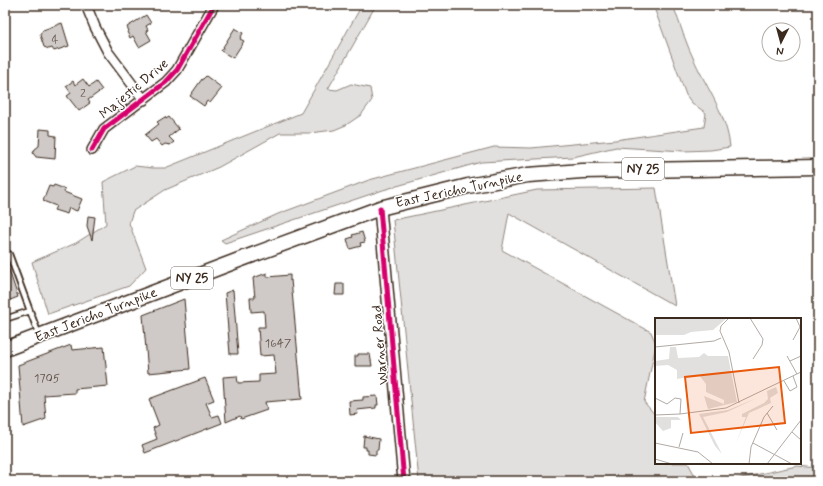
<svg xmlns="http://www.w3.org/2000/svg" width="823" height="486" font-family="Mynerve,sans-serif">
<rect width="100%" height="100%" fill="#fff"/>
<filter id="ink" filterUnits="userSpaceOnUse"><feTurbulence type="fractalNoise" baseFrequency=".025" numOctaves="2"/><feDisplacementMap in="SourceGraphic" scale="8" xChannelSelector="R" yChannelSelector="G"/><feConvolveMatrix kernelMatrix="1 2 1 2 8 2 1 2 1" color-interpolation-filters="sRGB"/></filter>
<g filter="url(#ink)">
<path fill="#e2e0de" stroke="#8e857e" d="M362 5H376L328 89 337 90 351 84 370 88 372 100 361 115 346 125 334 130 310 133H280L219 167 165 190 133 211 129 223 146 268 129 286 48 314 32 262 76 243 106 224 103 182 135 166 153 168H165L301 113Z
M653 5H673C680 24 686 44 695 62 708 90 727 116 730 147L711 150 684 151 616 147 573 157 481 162 383 190 237 239 225 243 221 240 278 214 369 180 494 147 531 148 615 140 704 127 706 113 692 103 686 95Z
M656 188 675 306 509 213 502 250 651 332 656 344 644 402 656 416V463H688L698 481H419L393 220 537 190Z
M797 466 818 468V481H727Z"/>
<path fill="#cfcac7" stroke="#3b2a1e" d="M146 15 151 23 146 26 148 30 146 31 151 40 139 47 133 36 130 38 127 32 129 31 127 27Z
M62 23 69 46 54 51 52 48 49 49 44 47 40 35 43 30Z
M235 28 243 33 240 39 244 41 233 58 221 51 224 47H223Z
M206 76 222 88 210 103 207 101 204 106 190 96 202 79H203Z
M83 79 89 87 96 82 102 90 88 100 90 103 79 111 67 96 71 93 66 86 73 81 75 85Z
M165 117 166 119 169 117 179 129 169 137 174 142 170 145 165 144 162 146 156 139 151 142 145 135 159 124 157 122Z
M40 129 50 130V135L56 136 55 159 36 157 33 153 35 149 39 146Z
M54 185 65 189 64 192 82 199 77 211 69 208 67 214 54 210 56 206 43 201 49 186 53 187Z
M88 216 95 217 92 240 87 226Z
M362 232 365 242 360 243 361 246 350 249 347 239 353 237 352 235Z
M5 261H6L18 297 5 302Z
M267 273V277L290 275V281L291 280 302 399 265 402 267 410 241 419 240 416 226 422 223 377 237 376 238 383 259 382V375L276 374 274 355 260 356 258 327H265L264 311 251 312 250 298H255L253 278Z
M336 284H344V295H335Z
M233 290 238 354H230L225 293Z
M184 299 190 369 148 373 143 315Z
M71 345 72 350 104 347 108 386 75 389V393L44 395 46 419 23 427 18 365Z
M358 354H370L372 366H355V356H358Z
M205 378 214 400 206 403 212 417 219 415 222 423 145 453 142 445 157 439 153 428 159 425 149 399Z
M377 396 378 405H376V408L357 410 358 414 350 415 349 401 363 400V397Z
M364 436 379 439 378 450H376V455L368 454V450H366V447H363Z"/>
<g fill="none" stroke-linecap="round" stroke-linejoin="round">
<g stroke="#3b2a1e" stroke-width="8">
<path id="service" d="M5 253 9 254 30 311
M5 319 30 311 39 335"/>
</g>
<g stroke="#3b2a1e" stroke-width="12">
<path id="minor" d="M86 5 95 27 108 52 144 100
M92 150 104 129 166 82 177 70 214 5"/>
</g>
<g stroke="#3b2a1e" stroke-width="14">
<path id="tertiary" d="M380 208 404 481"/>
</g>
<g stroke="#3b2a1e" stroke-width="17">
<path id="primary" d="M5 349 239 260 380 208 468 186 528 175 582 171 818 167"/>
</g>
<use href="#service" stroke="#fff" stroke-width="4.5"/>
<use href="#minor" stroke="#fff" stroke-width="9"/>
<use href="#tertiary" stroke="#fff" stroke-width="11"/>
<use href="#primary" stroke="#fff" stroke-width="14"/>
<g stroke="#fff" stroke-width="8">
<path id="cycleway" d="M92 150 104 129 166 82 177 70 214 5
M380 208 404 481"/>
</g>
<use href="#cycleway" stroke="#d6006c" stroke-width="5"/>
</g>
</g>
<g text-anchor="middle" dominant-baseline="central" stroke-width="3" stroke-linejoin="round" paint-order="stroke">
<g font-size="12" fill="#605248">
<text x="55" y="40">4</text>
<text x="83" y="94">2</text>
<text x="278" y="344">1647</text>
<text x="47" y="379">1705</text>
</g>
<g fill="#fff" stroke="#766a62" stroke-width="1">
<rect x="622" y="158" width="42" height="22" rx="3"/>
<rect x="171" y="267" width="42" height="22" rx="3"/>
</g>
<g font-size="13" font-weight="bold" fill="#3b2a1e">
<text x="643" y="169">NY 25</text>
<text x="192" y="278">NY 25</text>
</g>
<g font-size="14" fill="#3b2a1e" stroke="#fff">
<text transform="translate(134 89) rotate(-40)">Majestic Drive</text>
<text transform="translate(459 190) rotate(-12)">East Jericho Turnpike</text>
<text transform="translate(96 315) rotate(-21)">East Jericho Turnpike</text>
<text transform="translate(380 345) rotate(-95)">Warner Road</text>
</g>
</g>
<g transform="translate(655 318)">
<rect width="146" height="146" fill="#fff"/>
<path d="M0 0H72L58 12 36 14 29 17H0ZM15 29H21L23 40 44 39 49 35 53 38H73L82 84 53 91 49 78 69 86V82L51 74V66L44 57 22 61V52L13 47 0 48V43L14 41ZM121 69 123 75 115 80 116 85 94 95 81 125 91 99H87V96L109 85 113 81 112 73ZM102 80 72 94 48 99 67 136 60 128 44 96 73 92ZM0 99H23L26 102H16V110L8 113 0 104Z" fill="#e2e0de"/>
<path fill="none" stroke="#b1aaa5" stroke-width="1" d="M74 0 66 8 65 13 74 34 84 85M95 0 108 21 107 27 98 41M138 22 145 9 141 0M0 29 59 23 66 20M132 38 142 56M135 43 146 38M129 63 135 73 142 69 138 58M0 80 12 86 20 80 26 81 25 96M112 95 122 112M0 97 25 96 71 90 146 54M137 114 146 122M0 125 43 134 58 146M98 125 137 146M24 129 28 115M0 141 17 146M94 146 96 129 109 99 118 88M112 146 146 102"/>
<path fill="#e8590c" fill-opacity="0.15" stroke="#e8590c" stroke-width="2" d="M124 49 130 105 36 115 30 59Z"/>
<rect width="146" height="146" fill="none" stroke="#3b2a1e" stroke-width="2"/>
</g>
<rect width="823" height="486" fill="none" stroke="#fff" stroke-width="20"/>
<rect x="10" y="10" width="803" height="466" fill="none" stroke="#3b2a1e" stroke-width="1.5" filter="url(#ink)"/>
<g transform="translate(781 42) rotate(186)"><circle r="19" fill="#ffffff" stroke="#b1aaa5"/>
<path d="M0-3L7 15L0 10L-7 15Z" fill="#3b2a1e"/>
<text y="-6" font-size="11" font-weight="bold" text-anchor="middle" fill="#3b2a1e">N</text>
</g>
</svg>
